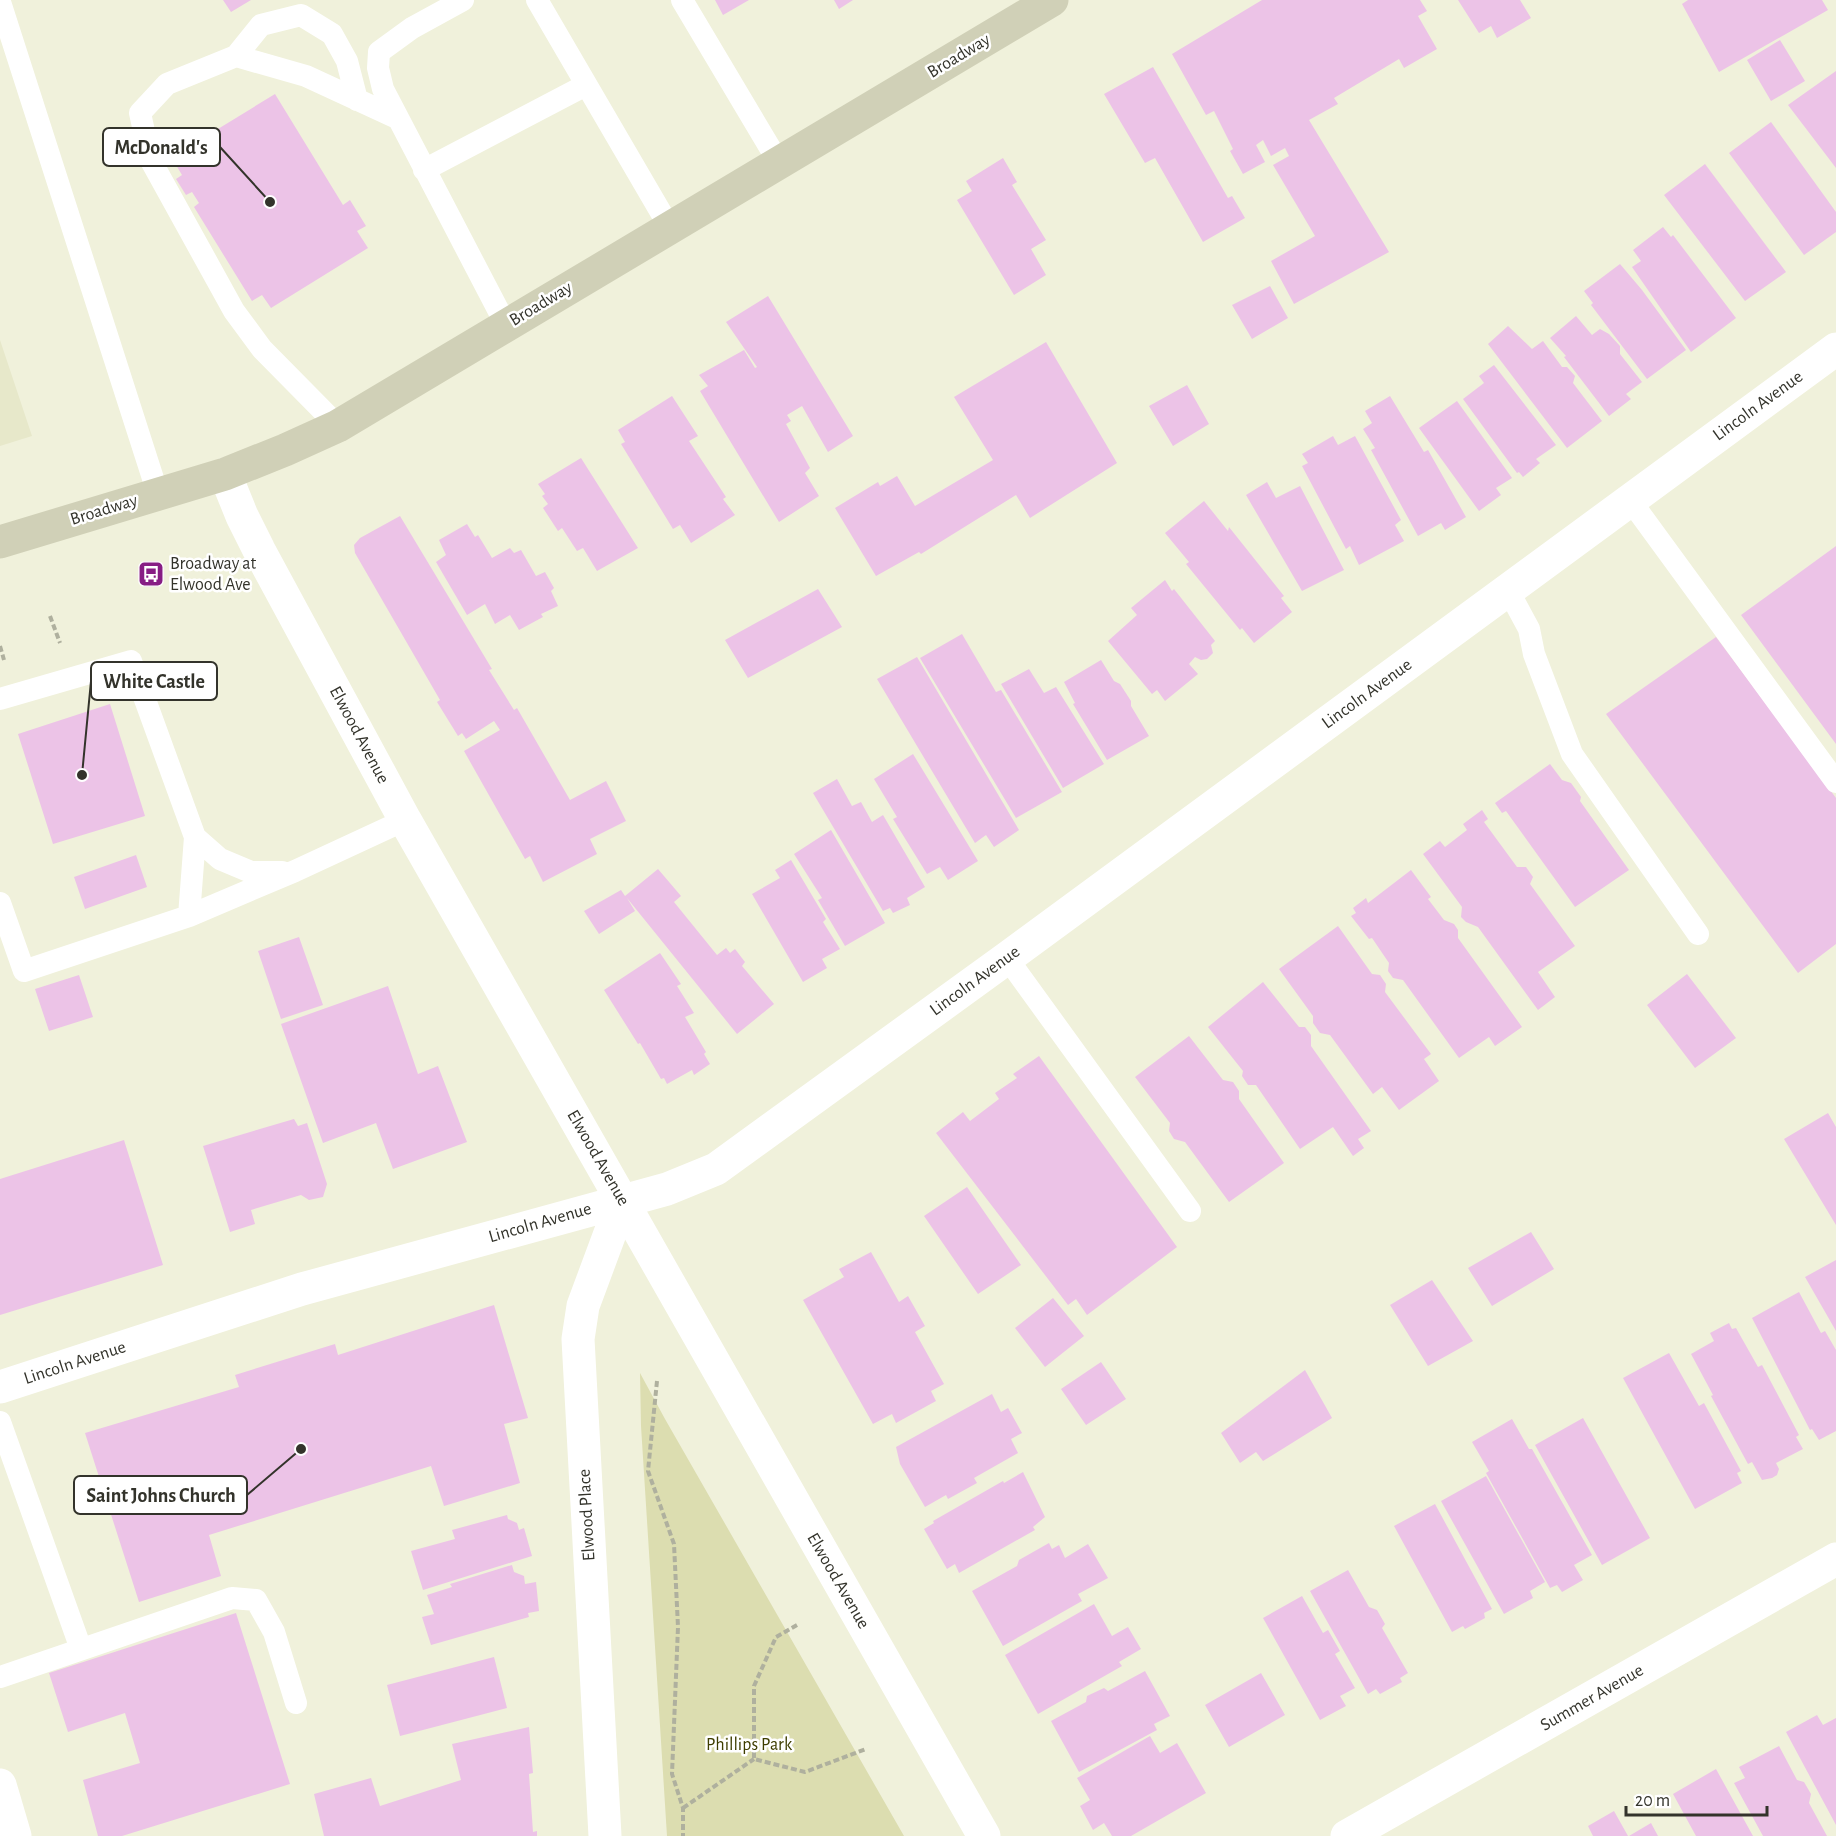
<svg xmlns="http://www.w3.org/2000/svg" width="1836" height="1836" font-family="'Alegreya Sans',sans-serif">
<rect width="100%" height="100%" fill="#f0f1db"/>
<path fill="#e7e8ca" d="M0 340 32 436 0 446Z"/>
<path fill="#dcddb0" d="M640 1373 665 1419 904 1836H667L641 1426Z"/>
<path fill="#ecc3e7" d="M223 0H251L231 12Z
M715 0H749L723 15Z
M834 0H853L839 9Z
M1262 0H1420L1427 11 1418 16 1437 49 1404 68 1399 59 1334 98 1338 104 1309 120 1389 252 1294 304 1271 261 1315 236 1273 165 1289 156 1285 148 1271 156 1263 140 1256 145 1265 162 1243 174 1230 151 1233 149 1214 111 1206 115 1172 54Z
M1458 0H1520L1531 18 1497 38 1491 26 1479 33Z
M1688 0H1822L1828 10 1719 72 1682 4Z
M1780 40 1805 81 1771 101 1747 60Z
M1153 67 1228 198 1232 196 1245 218 1203 242 1155 158 1145 163 1104 94Z
M1836 71V168L1788 105Z
M275 94 343 205 350 200 366 226 357 231 368 248 271 308 262 295 252 301 194 207 199 203 192 192 186 195 176 179 182 175 173 160 178 156 177 154Z
M1771 122 1836 212V232L1804 255 1729 153Z
M1003 158 1017 182 1012 185 1046 240 1031 249 1046 275 1014 295 957 200 972 191 966 181Z
M1705 164 1786 272 1745 301 1664 195Z
M1663 227 1671 237 1673 235 1736 318 1691 352 1632 267 1641 261 1633 250Z
M1620 264 1642 290 1686 350 1647 379 1591 305 1593 303 1584 291Z
M1270 286 1288 318 1252 339 1232 305Z
M768 296 853 436 828 452 802 406 787 415 791 421 786 424 810 468 805 473 819 496 779 522 700 391 708 386 699 375 744 350 755 368 757 367 726 322Z
M1576 316 1592 335 1600 329 1609 334 1620 346V354L1642 382 1626 394 1631 399 1609 416 1564 357 1566 356 1550 338Z
M1508 326 1532 349 1543 341 1562 367H1567L1575 376 1573 383 1602 421 1567 448 1488 344Z
M1046 342 1117 463 1030 518 1016 495 921 554 919 552 876 576 835 508 878 482 880 486 897 476 915 506 993 460 954 397Z
M1494 365 1556 445 1536 459 1540 463 1523 477 1519 472 1517 473 1463 399 1484 383 1479 376Z
M1187 385 1209 424 1173 446 1149 406Z
M672 396 698 436 689 441 726 497 723 499 735 515 691 543 680 525 673 529 621 444 625 442 618 430Z
M1390 396 1424 452 1428 450 1466 517 1445 530 1441 523 1418 536 1371 450 1375 448 1363 429 1372 423 1365 411Z
M1457 401 1512 478 1496 488 1501 495 1479 511 1419 428Z
M1333 436 1338 445 1355 436 1401 520 1395 525 1404 541 1359 565 1350 546 1346 549 1302 466 1308 463 1302 454Z
M581 458 638 548 597 571 583 548 577 551 562 528 558 531 543 508 548 504 542 496 545 494 538 484Z
M1267 482 1276 498 1300 486 1344 570 1302 591 1246 495Z
M1204 501 1228 531 1229 527 1284 596 1281 598 1292 612 1254 643 1242 628 1240 630 1186 564 1189 562 1165 533Z
M400 516 492 669 489 670 514 710 517 708 570 800 606 781 626 821 590 839 597 854 543 882 530 856 525 859 464 751 500 730 494 721 466 739 462 733 458 736 437 702 440 700 355 553 354 545 360 538Z
M467 524 475 537 478 535 492 558 510 548 514 553 521 550 536 576 545 572 554 588 551 591 558 606 541 614 543 617 519 630 510 615 495 624 485 604 467 615 436 562 446 555 439 540Z
M1836 546V744L1741 615Z
M1165 580 1172 591 1174 589 1215 641 1211 645 1213 653 1207 659 1201 660 1195 657 1189 664 1198 674 1165 701 1157 690 1152 694 1108 641 1137 615 1131 608Z
M818 589 842 627 748 678 725 640Z
M962 634 996 692 1001 690 1062 792 1016 818 920 658Z
M1716 637 1836 798V944L1798 973 1606 714Z
M917 657 1019 830 994 847 986 835 975 843 877 679Z
M1101 660 1114 681 1120 684 1131 701V706L1149 736 1107 760 1073 704 1075 703 1064 682Z
M1029 669 1044 693 1056 687 1104 764 1063 788 1001 684Z
M110 704 145 816 53 844 18 734Z
M913 754 978 861 948 880 940 867 927 874 893 819 897 817 874 779Z
M1550 764 1562 780 1571 783 1581 797 1580 801 1629 870 1575 907 1506 811 1502 813 1495 803Z
M837 779 852 806 861 802 872 822 883 815 925 887 907 898 910 905 893 913 890 908 883 911 813 793Z
M1482 810 1488 819 1484 822 1517 867H1526L1533 877 1530 884 1575 946 1538 972 1555 997 1538 1010 1478 927 1466 922 1461 917 1462 907 1423 854 1440 841 1445 847 1467 830 1463 824Z
M831 830 885 923 845 946 818 900 822 898 794 854Z
M136 855 147 887 85 909 74 877Z
M791 860 826 919 823 922 840 949 822 959 827 968 803 982 752 894 780 878 775 870Z
M658 869 681 896 674 902 717 955 726 948 730 953 735 949 745 962 742 966 774 1004 737 1034 627 898 635 911 599 934 584 911 621 890 625 896Z
M1411 870 1431 897 1428 899 1444 920 1454 924 1458 930V938L1522 1027 1495 1046 1489 1037 1459 1058 1403 980 1393 978 1388 971 1389 963 1372 938 1369 939 1351 916 1356 913 1353 908 1366 898 1368 903Z
M1338 926 1372 974 1380 975 1386 984 1385 992 1431 1054 1424 1059 1439 1081 1399 1110 1382 1087 1373 1094 1330 1035 1320 1033 1313 1023V1016L1279 969Z
M299 937 323 1005 281 1019 258 951Z
M660 953 681 984 677 986 694 1013 685 1017 706 1052 704 1054 710 1064 694 1075 692 1070 667 1084 664 1078 661 1079 640 1043 638 1044 604 990Z
M1687 974 1736 1038 1695 1068 1647 1005Z
M79 975 93 1017 49 1031 35 989Z
M1263 982 1299 1027H1305L1311 1035V1046L1371 1131 1358 1139 1364 1148 1353 1156 1333 1127 1300 1149 1256 1085H1248L1242 1076 1243 1071 1208 1027Z
M388 986 418 1074 438 1066 467 1142 393 1169 376 1123 323 1143 281 1024Z
M1189 1036 1223 1080 1233 1082 1239 1091V1099L1284 1163 1229 1202 1185 1142 1174 1139 1169 1131 1170 1123 1135 1077Z
M1039 1056 1177 1247 1087 1315 1076 1299 1068 1305 936 1133 963 1112 970 1121 999 1099 995 1093 1017 1078 1013 1074Z
M1828 1113 1836 1127V1225L1784 1139Z
M294 1119 298 1126 307 1123 327 1184 323 1197 309 1200 301 1195 251 1210 255 1224 230 1232 203 1146Z
M124 1140 163 1265 0 1315V1179Z
M967 1187 1021 1265 978 1294 924 1216Z
M1531 1232 1554 1269 1492 1306 1468 1268Z
M871 1252 899 1302 908 1296 925 1326 915 1332 944 1384 931 1391 936 1401 896 1423 892 1414 873 1424 803 1300 844 1277 839 1269Z
M1836 1260V1331L1805 1277Z
M1432 1280 1473 1341 1428 1366 1390 1305Z
M1799 1292 1821 1333 1825 1331 1836 1350V1431L1819 1440 1812 1429 1810 1430 1752 1318Z
M1053 1298 1084 1336 1045 1367 1015 1328Z
M494 1305 528 1418 504 1424 520 1483 444 1506 431 1466 209 1535 221 1576 139 1602 85 1433 239 1387 235 1375 335 1344 338 1355Z
M1729 1323 1732 1329 1736 1328 1758 1367 1762 1365 1799 1435 1796 1437 1803 1449 1776 1463 1779 1469 1777 1475 1772 1478 1762 1480 1752 1462 1748 1464 1711 1396 1713 1395 1691 1354 1714 1341 1710 1333Z
M1669 1353 1699 1406 1704 1403 1741 1471 1737 1473 1742 1483 1695 1509 1623 1378Z
M1101 1362 1126 1399 1086 1425 1061 1389Z
M1305 1370 1332 1418 1263 1461 1256 1452 1240 1463 1221 1433Z
M992 1394 1001 1412 1008 1408 1022 1433 1011 1439 1018 1453 974 1478 977 1483 948 1499 946 1495 925 1507 900 1464 896 1447Z
M1583 1418 1650 1538 1602 1565 1535 1445Z
M1512 1419 1529 1449H1532L1592 1555 1574 1565 1583 1580 1562 1592 1557 1585 1550 1588 1486 1473 1489 1471 1472 1442Z
M1023 1472 1045 1517 1033 1527 1035 1530 959 1573 955 1564 947 1569 924 1529 934 1523 933 1521 1003 1481 1004 1483Z
M1486 1476 1545 1582 1530 1591 1533 1598 1504 1614 1441 1501Z
M1435 1504 1492 1609 1484 1613 1485 1618 1465 1629 1463 1626 1452 1632 1394 1526Z
M507 1515 508 1519 517 1523 519 1530 524 1528 532 1556 423 1590 411 1551 455 1539 452 1530Z
M1049 1543 1052 1549 1059 1545 1065 1558 1088 1544 1108 1578 1078 1594 1082 1601 1003 1646 972 1591 1017 1566 1019 1560Z
M512 1565 514 1572 524 1576 525 1584 536 1582 539 1611 528 1613 529 1617 431 1645 422 1617 434 1614 427 1595 452 1587 450 1584Z
M1348 1570 1369 1607 1377 1610 1385 1624 1382 1628 1408 1673 1400 1678 1402 1682 1380 1694 1376 1689 1368 1694 1310 1591Z
M1302 1596 1323 1633 1328 1630 1340 1651 1335 1654 1355 1688 1340 1696 1346 1706 1320 1720 1263 1618Z
M1094 1604 1112 1636 1128 1627 1141 1649 1119 1662 1122 1666 1038 1714 1005 1655Z
M236 1613 290 1784 122 1836H98L83 1780 140 1763 125 1713 68 1732 49 1673Z
M494 1657 507 1708 400 1736 387 1685Z
M1145 1671 1170 1716 1154 1724 1157 1730 1079 1772 1051 1721 1086 1702 1087 1696 1104 1688 1108 1691Z
M1261 1673 1285 1715 1229 1747 1205 1705Z
M1817 1715 1823 1725 1836 1718V1825L1786 1732Z
M529 1727 533 1773 529 1774 533 1832 537 1831V1836H324L314 1794 371 1778 380 1806 461 1780 452 1744Z
M1150 1736 1160 1753 1177 1743 1206 1793 1131 1836H1112L1104 1823 1093 1830 1080 1806 1090 1800 1077 1778Z
M1779 1746 1797 1780 1804 1782 1811 1794 1809 1803 1827 1836H1763L1734 1783 1745 1778 1739 1767Z
M1716 1769 1753 1836H1696L1673 1794Z
M1614 1811 1628 1836H1593L1588 1826Z
M1651 1823 1658 1836H1629Z"/>
<g fill="none" stroke-linecap="round" stroke-linejoin="round">
<path stroke="#afb09e" stroke-width="4" stroke-dasharray="6 3" stroke-linecap="butt" d="M50 616 60 643
M0 646 4 660
M657 1381 648 1471 674 1544 678 1627 672 1774 683 1808V1836
M797 1625 776 1637 754 1686V1759L805 1772 866 1749
M683 1808 754 1759"/>
<path stroke="#fff" stroke-width="22" d="M463 0 412 28 379 52 378 68 383 89 506 325
M537 0 670 228
M682 0 779 163
M0 2 158 494
M236 56 261 25 301 15 332 34 347 61 357 100
M424 170 586 85
M338 426 262 349 234 311 150 159 140 113 167 84 236 56 306 76 397 118
M1630 500 1836 782
M1508 590 1529 629 1534 654 1572 754 1698 934
M0 699 131 661 195 837 189 916
M195 837 220 859 251 872H282
M0 903 24 971 189 916 295 871 405 820
M1007 958 1190 1211
M0 1422 81 1649
M0 1677 232 1598 256 1600 274 1632 296 1703"/>
<path stroke="#fff" stroke-width="33" d="M0 1387 302 1289 667 1189 716 1169 1007 958 1836 349
M0 1785 15 1836
M605 1836 578 1339 583 1306 622 1201"/>
<path stroke="#fff" stroke-width="33" d="M225 474 242 516 259 550 405 820 984 1836
M1347 1836 1836 1559"/>
<path stroke="#d0d0b7" stroke-width="33" d="M0 542 225 474 285 450 338 426 1052 0"/>
</g>
<defs>
<g id="bus-square" transform="scale(1.35)"><rect x="-9" y="-9" width="18" height="18" rx="4" fill="#871d84" stroke="#fff"/><path d="M-5-6H5V4H4V6H2V4H-2V6H-4V4H-5ZM-3.5-4V0h7V-4ZM-3.5 1.2v1.5H-2V1.2ZM2 1.2v1.5H3.5V1.2Z" fill="#fff"/></g>
</defs>
<g fill-rule="evenodd">
<use href="#bus-square" x="151" y="574"/>
</g>
<g text-anchor="middle" dominant-baseline="central" stroke-width="5" stroke-linejoin="round" paint-order="stroke">
<g font-size="18" fill="#33332b" stroke="#fff">
<text transform="translate(959 56) rotate(-31)">Broadway</text>
<text transform="translate(541 304) rotate(-31)">Broadway</text>
<text transform="translate(1758 406) rotate(-36)">Lincoln Avenue</text>
<text transform="translate(104 510) rotate(-17)">Broadway</text>
<text transform="translate(1367 694) rotate(-36)">Lincoln Avenue</text>
<text transform="translate(359 735) rotate(62)">Elwood Avenue</text>
<text transform="translate(975 981) rotate(-36)">Lincoln Avenue</text>
<text transform="translate(598 1158) rotate(60)">Elwood Avenue</text>
<text transform="translate(540 1223) rotate(-16)">Lincoln Avenue</text>
<text transform="translate(75 1363) rotate(-18)">Lincoln Avenue</text>
<text transform="translate(587 1515) rotate(-93)">Elwood Place</text>
<text transform="translate(838 1581) rotate(60)">Elwood Avenue</text>
<text transform="translate(1592 1698) rotate(-30)">Summer Avenue</text>
</g>
<g font-size="18" fill="#33332b" stroke="#fff" text-anchor="start">
<text x="170" y="564">Broadway at<tspan x="170" dy="21">Elwood Ave</tspan></text>
</g>
<g font-size="18" fill="#3e3d00" stroke="#fff">
<text x="749" y="1745">Phillips Park</text>
</g>
</g>
<path fill="none" stroke="#33332b" stroke-width="2" d="M270 202L220 147M82 775L91 681M301 1449L247 1495"/>
<g fill="#33332b" stroke="#fff" stroke-width="2">
<circle cx="270" cy="202" r="6"/>
<circle cx="82" cy="775" r="6"/>
<circle cx="301" cy="1449" r="6"/>
</g>
<g fill="#fff" stroke="#33332b" stroke-width="2">
<rect x="103" y="128" width="117" height="38" rx="6"/>
<rect x="91" y="662" width="126" height="38" rx="6"/>
<rect x="74" y="1476" width="173" height="38" rx="6"/>
</g>
<g font-size="20" text-anchor="middle" font-weight="bold" fill="#33332b">
<text x="161" y="154">McDonald's</text>
<text x="154" y="688">White Castle</text>
<text x="161" y="1502">Saint Johns Church</text>
</g>
<path d="M1626 1806v9h141v-9" fill="none" stroke="#33332b" stroke-width="3"/>
<text x="1635" y="1806" font-size="18" fill="#33332b" stroke="#ffffff" stroke-width="4.5" paint-order="stroke">20 m</text>
</svg>
